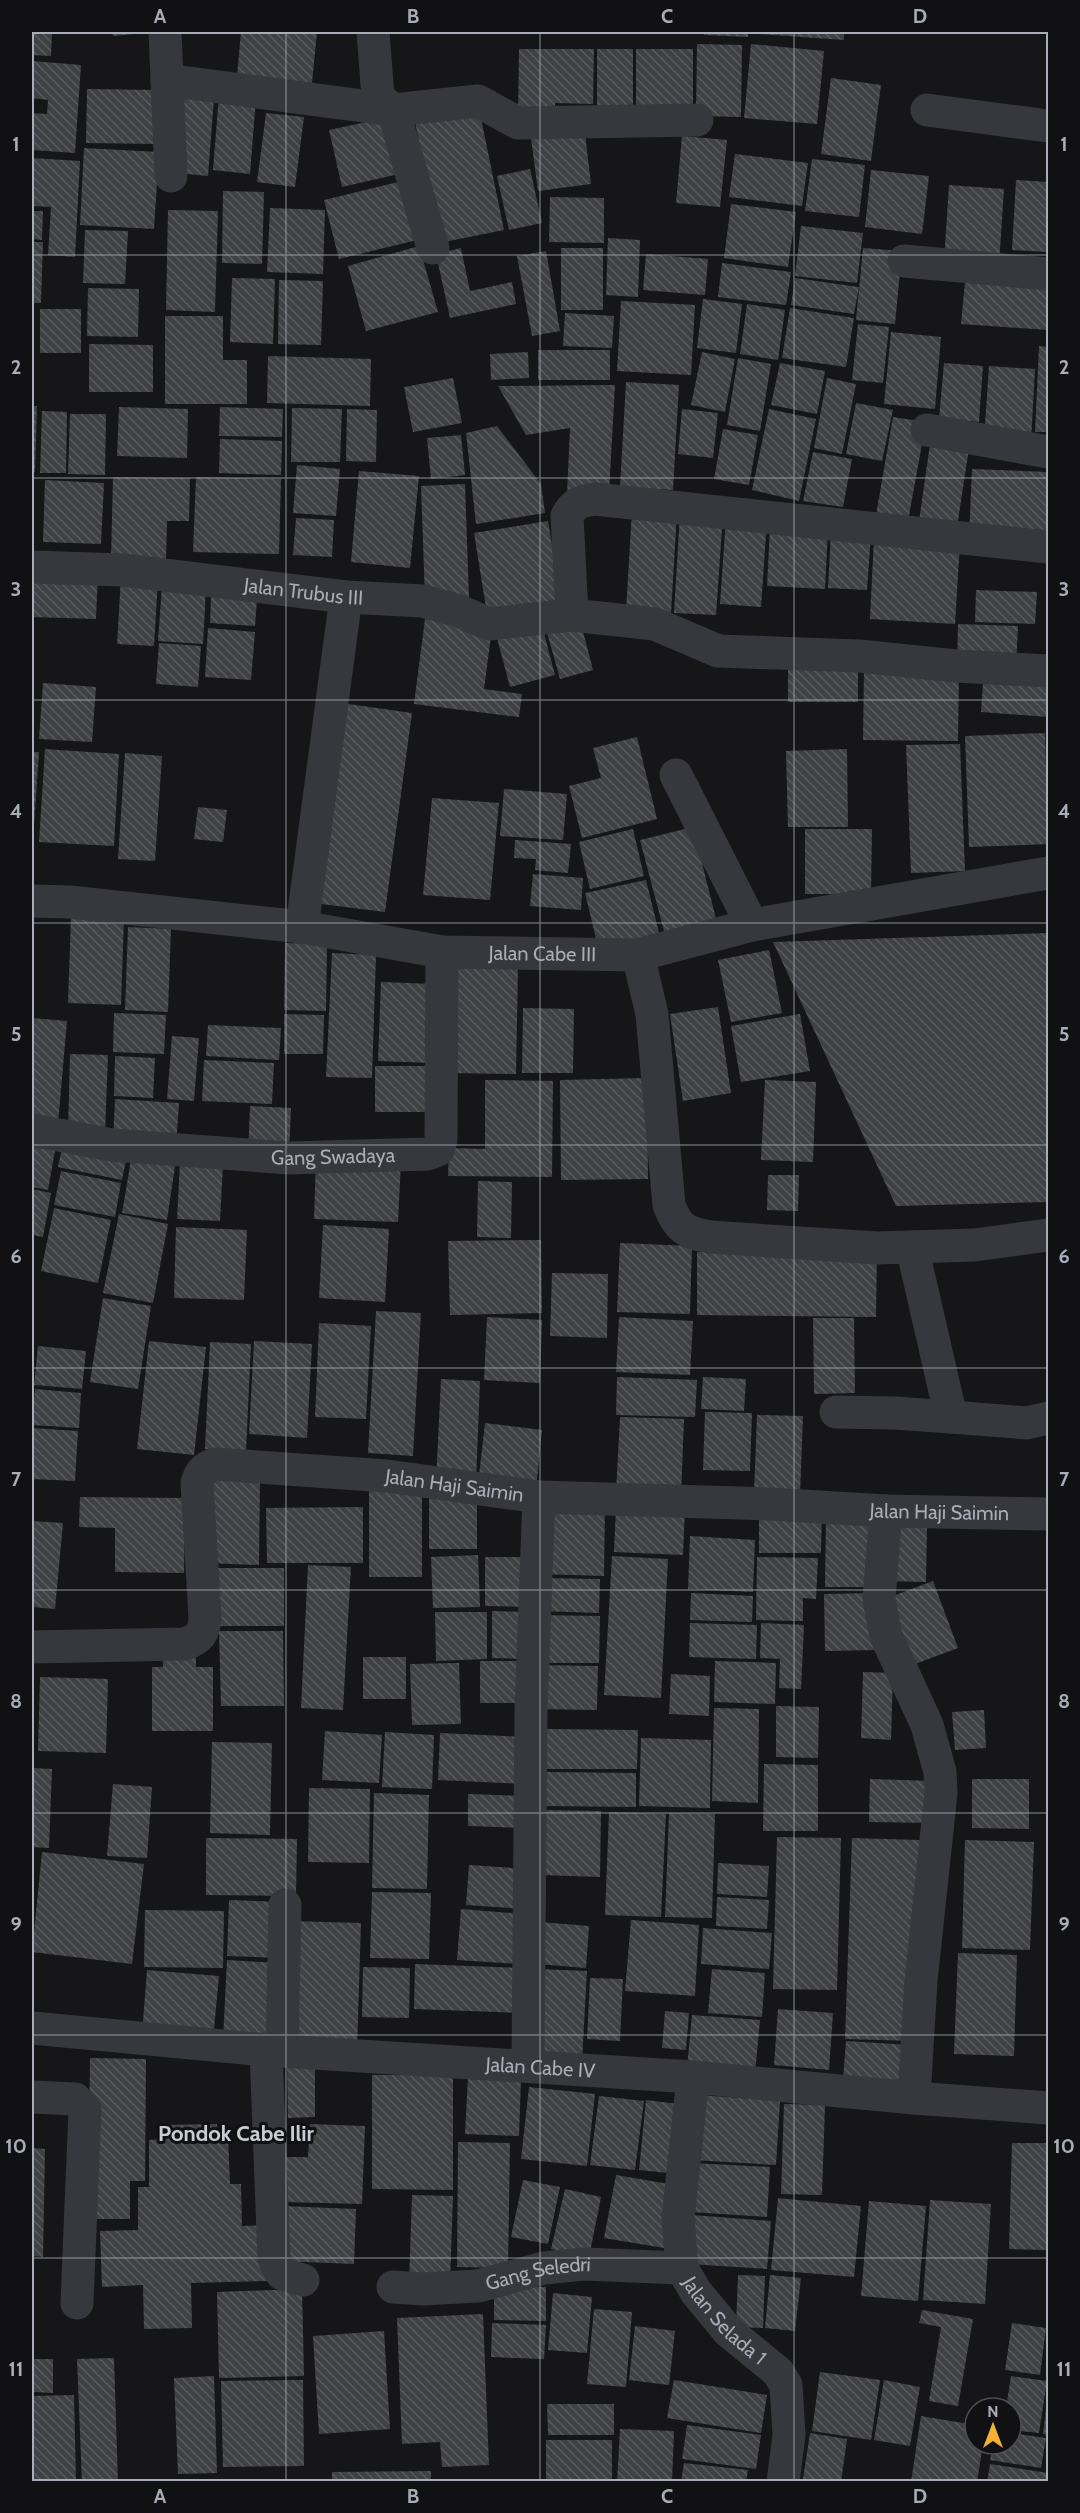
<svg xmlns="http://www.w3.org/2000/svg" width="1080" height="2513" font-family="Cabin,sans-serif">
<defs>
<pattern id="building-back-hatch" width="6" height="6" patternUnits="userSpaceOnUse" patternTransform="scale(1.5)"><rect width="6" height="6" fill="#404145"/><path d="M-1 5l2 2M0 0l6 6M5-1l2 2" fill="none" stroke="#595a5e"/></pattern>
</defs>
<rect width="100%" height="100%" fill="#161618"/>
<path fill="url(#building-back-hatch)" d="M32 32H52L51 56 32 55Z
M112 32H145V33L113 36Z
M241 32H317L312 83 237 76Z
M704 32H749L748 37 704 35Z
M757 32H844V40L757 34Z
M697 44 742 45 741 117 696 116Z
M751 44 824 51 817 124 744 118Z
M519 49H594L593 104 555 103V120L518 119Z
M597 49H633V117H597Z
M636 49H693V117H636Z
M32 61 81 65 75 153 32 150V113L47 114 48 100 32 98Z
M831 78 881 85 871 161 821 154Z
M87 89 160 90 159 144 86 143Z
M184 95 214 98 208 176 178 173Z
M219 95 256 98 250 174 213 170Z
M478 104 504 230 439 243 414 117Z
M266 113 304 117 295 187 257 182Z
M390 117 403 173 342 187 329 130Z
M584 125 591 184 538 191 530 131Z
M682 136 727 140 720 207 676 203Z
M84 148 159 152 154 229 80 225Z
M735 154 808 163 802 206 729 197Z
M32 158 80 161 75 257 48 255 51 207 32 206Z
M812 159 865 165 859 217 805 211Z
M530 169 542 223 509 230 497 176Z
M871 170 929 176 922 234 865 227Z
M1016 180 1048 182V252L1012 250Z
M402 181 417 240 339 259 324 200Z
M949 185 1004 189 999 265 944 261Z
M223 191 264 192 262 264 222 263Z
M550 197 604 198V243L549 242Z
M731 204 796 212 788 267 724 258Z
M270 208 325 210 323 274 267 272Z
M168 210 218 211 215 312 166 310Z
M32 211H43L42 240 32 239Z
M801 226 863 233 857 283 795 276Z
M85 230 128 231 125 284 83 283Z
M608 238 640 240 638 297 606 295Z
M32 242H43L41 303H32Z
M419 246 438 312 366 331 348 266Z
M461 248 470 291 512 282 516 304 450 318 436 254Z
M561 248H603V310H561Z
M863 248 902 251 895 324 856 320Z
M546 251 560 331 532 336 517 256Z
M646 254 708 259 705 295 643 290Z
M722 263 791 272 786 305 718 297Z
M966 272 1048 279V330L961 324Z
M232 278 275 279 273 344 230 342Z
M795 278 859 287 854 314 791 305Z
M279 280 323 281 321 345 278 344Z
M88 288 139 289 138 337 87 336Z
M703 299 742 304 736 353 697 348Z
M621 301 695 305 691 375 617 371Z
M747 304 785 310 778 360 740 354Z
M790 308 854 318 846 367 782 358Z
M40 309H81V353H40Z
M565 313 614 316 612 348 563 346Z
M165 316H223V360H247V404H165Z
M858 324 889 327 883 383 852 380Z
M891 332 941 337 935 409 884 404Z
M89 344 153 345V392H89Z
M1039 346 1048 347V432H1035Z
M538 350H610V380H538Z
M528 352 529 378 491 380 490 354Z
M702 352 735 359 725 412 691 405Z
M268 356 371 359 370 406 267 403Z
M738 358 771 364 760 431 727 425Z
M780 363 825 371 817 414 771 405Z
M944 363 983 366 979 422 939 418Z
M989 366 1035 369 1031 442 984 439Z
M453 378 462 423 413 432 404 387Z
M827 378 856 384 842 454 814 448Z
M626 382 679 385 673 490 620 487Z
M615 385 609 493H567L570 428 526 435 498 386Z
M856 403 893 410 882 461 846 454Z
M32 406H37L35 472H32Z
M119 407 188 409 187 458 117 456Z
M220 407 283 409 282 437 219 436Z
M292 408 342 409 340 462H291Z
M347 409 377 410 376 462 346 461Z
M682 409 718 413 713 458 678 454Z
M769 409 816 419 799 501 752 490Z
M42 411 67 412 66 473H40Z
M70 414H106L105 475 68 474Z
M893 417 926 422 908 521 876 515Z
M497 426 541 484 545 513 476 524 466 433Z
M723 429 758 435 749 485 714 479Z
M461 435 465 475 431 479 427 438Z
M931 437 970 442 957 527 919 521Z
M220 439 282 441 281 475 219 473Z
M813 452 852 459 843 507 803 501Z
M297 465 340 469 336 516 293 513Z
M972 469 1048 472V541L969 537Z
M359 471 419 476 410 568 351 562Z
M113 477 190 478 189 521H167L166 560 111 559Z
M196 477 281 479 279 554 193 552Z
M45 480 104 483 101 544 43 542Z
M465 484 469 598 425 599 421 486Z
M632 510 677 513 671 613 626 611Z
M680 513 723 515 716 615 674 613Z
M726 517 767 520 761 607 720 604Z
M296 518 334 520 332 557 293 555Z
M548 521 562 608 488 620 474 533Z
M770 527 828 530 825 589 767 586Z
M831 532 871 534 867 590 828 588Z
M874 537 960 542 955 624 870 619Z
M34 570 98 572 96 619 32 617Z
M121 577 158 580 154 646 117 644Z
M162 586 206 589 203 644 158 641Z
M976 590 1037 592 1035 624 975 622Z
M211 596 257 599 255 626 210 623Z
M425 619 492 628 484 689 522 694 519 717 414 704Z
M580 620 593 670 560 679 546 629Z
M958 624 1018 626 1016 666 957 664Z
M542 626 555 675 510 687 497 638Z
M208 628 255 632 251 680 205 677Z
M159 643 201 646 198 687 156 684Z
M788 659H858V702H788Z
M864 668H959L958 741 863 740Z
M984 670 1048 674V717L981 712Z
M43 683 96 687 92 742 39 739Z
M348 704 412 713 385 912 321 904Z
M1045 733 1048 844 969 847 965 736Z
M637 737 657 819 582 838 569 786 601 778 593 748Z
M960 744 965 871 911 873 906 745Z
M45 749 119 754 114 846 39 842Z
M847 749 848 827H788L786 751Z
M32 752H39L33 840H32Z
M125 753 162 756 155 861 118 859Z
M504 789 567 794 563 840 500 836Z
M432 798 499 803 490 900 423 895Z
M198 807 227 810 223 842 194 839Z
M693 827 717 923 665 935 640 840Z
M633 829 644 876 590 889 579 842Z
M805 829H872L871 894H805Z
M515 840 571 844 568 873 535 870 536 859 514 858Z
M533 874 583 878 581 910 530 906Z
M646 880 660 937 599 951 585 893Z
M71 916 124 918 121 1005 68 1003Z
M128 927 171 929 168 1012 125 1010Z
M1048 933V1202L896 1206 773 942Z
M285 943 327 944 326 1011 284 1010Z
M769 950 782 1013 731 1022 718 960Z
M332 953 376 955 372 1078 326 1077Z
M451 968 518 969 516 1074 450 1073Z
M381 982 434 984 431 1063 378 1061Z
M718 1007 731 1093 683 1101 670 1014Z
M523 1008 574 1009 573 1073H522Z
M114 1013 166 1015 164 1054 113 1052Z
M284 1014 324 1015 323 1054H284Z
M800 1014 810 1071 741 1082 731 1026Z
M32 1018 67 1021 58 1124 32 1122Z
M208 1025 281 1028 279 1060 206 1056Z
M172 1036 199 1038 194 1101 167 1099Z
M70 1054 108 1055 105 1133 68 1131Z
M115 1056 155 1058 153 1098 114 1096Z
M204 1060 274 1063 272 1104 202 1101Z
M375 1066H431L430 1112H375Z
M647 1078 648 1179 561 1180 560 1080Z
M485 1080 553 1081 552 1177 448 1176 449 1148 485 1149Z
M765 1080 816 1082 813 1162 761 1160Z
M115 1099 179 1103 176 1146 113 1142Z
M250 1106 291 1108 289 1156 248 1154Z
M32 1134 57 1139 48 1190 32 1187Z
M64 1138 128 1151 122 1180 58 1167Z
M132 1154 176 1160 167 1220 122 1213Z
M316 1158 401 1161 398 1222 314 1219Z
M180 1162 223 1164 220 1221 177 1219Z
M61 1171 121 1183 115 1217 54 1205Z
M768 1175H799L798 1211 767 1210Z
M478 1181 512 1182 511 1238 477 1237Z
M32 1189 51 1193 43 1237 32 1235Z
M54 1208 111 1220 98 1283 41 1271Z
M119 1214 168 1224 153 1303 103 1293Z
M323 1225 389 1229 385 1302 319 1298Z
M176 1227 247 1230 244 1300 174 1298Z
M541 1240 542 1313 450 1315 448 1241Z
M620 1243 692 1246 690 1314 617 1312Z
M697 1252 877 1253 876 1317 697 1315Z
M552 1273 608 1274 607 1338 550 1336Z
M103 1298 151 1306 138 1389 90 1382Z
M376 1311 421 1313 413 1456 368 1453Z
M487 1317 542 1320 540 1383 484 1380Z
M619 1317 693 1321 690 1375 616 1372Z
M813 1318H854L855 1393 814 1394Z
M319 1323 371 1326 366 1419 315 1417Z
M149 1341 206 1347 194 1455 137 1449Z
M254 1341 312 1344 307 1438 249 1434Z
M210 1342 251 1344 246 1451 205 1449Z
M38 1346 86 1351 82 1389 34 1385Z
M617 1377 697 1380 695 1417 616 1415Z
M703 1377 746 1379 744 1411 701 1409Z
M441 1379 480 1381 476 1482 436 1481Z
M35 1389 81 1393 79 1428 32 1425Z
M705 1412 752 1413 750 1471 703 1470Z
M757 1415 803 1416 800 1496 754 1493Z
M620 1417 684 1419 681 1496 616 1493Z
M485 1423 542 1430 536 1489 478 1484Z
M32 1428 78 1431 75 1481 32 1479Z
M208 1476H260L259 1565 207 1563Z
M369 1486H422V1577H369Z
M429 1495H477V1549H429Z
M80 1497 185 1498 184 1573 115 1572V1528L79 1527Z
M542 1504 605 1506 604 1576 540 1574Z
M616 1506 685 1508 683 1555 614 1552Z
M363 1507V1563H267L266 1508Z
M759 1511 822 1512 821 1553H759Z
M826 1514 880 1515 878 1587H825Z
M32 1521 63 1523 55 1609 32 1607Z
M890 1524 927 1525 926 1582 888 1581Z
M690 1536 755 1540 753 1592 688 1589Z
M478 1555 480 1607 433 1608 431 1557Z
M612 1556 668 1559 661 1698 604 1695Z
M485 1557H533L532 1607 485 1606Z
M757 1557 818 1558 816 1599 803 1598V1621L756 1620Z
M308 1565 351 1567 343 1710 301 1708Z
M217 1568H284V1626H217Z
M539 1578 600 1579 599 1613 538 1611Z
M933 1581 958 1648 907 1667 882 1600Z
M691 1593 753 1596 752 1622 690 1620Z
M877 1593 878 1650 825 1651 824 1594Z
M492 1611 531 1612V1659L492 1658Z
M435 1612H487V1659L436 1661Z
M536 1615 600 1616 599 1663H536Z
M690 1623 757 1625 756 1659 689 1657Z
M761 1623 804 1625 801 1689 779 1688 780 1659 760 1658Z
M219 1631H283L284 1706H221Z
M163 1655H196V1667H213V1731H152V1667H163Z
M363 1657H406V1699H363Z
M480 1661H522V1703H480Z
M715 1661 776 1663 775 1704 714 1702Z
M459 1663 461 1724 412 1725 410 1664Z
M535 1665 598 1666 597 1710 535 1709Z
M863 1672 893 1673 891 1740 861 1738Z
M671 1674 710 1676 709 1716 669 1714Z
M40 1677 108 1679 106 1753 38 1751Z
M776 1706 819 1707 818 1758 776 1757Z
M714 1708 759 1709 758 1803 712 1801Z
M984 1710 986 1748 955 1750 952 1712Z
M547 1729 638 1730 637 1769H546Z
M325 1731 382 1735 379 1783 322 1780Z
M385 1732 434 1735 432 1789 382 1787Z
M440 1733 526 1737 524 1784 438 1780Z
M641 1738 711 1740 710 1808 639 1806Z
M212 1742 272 1743 270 1835 210 1833Z
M764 1764 818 1765V1831H763Z
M32 1768 52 1769 49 1848 32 1847Z
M545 1772 636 1773V1807L545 1806Z
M870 1779 933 1781 932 1823 869 1822Z
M972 1779H1029V1829L972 1828Z
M113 1784 152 1787 147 1858 107 1856Z
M309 1788 370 1789 369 1863 308 1862Z
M374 1793 429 1795 427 1889 372 1888Z
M468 1794 525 1796 523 1828 468 1826Z
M542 1810 601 1811 600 1877 541 1875Z
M609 1812 666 1814 661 1917 605 1915Z
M669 1813 715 1814 712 1918 665 1917Z
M777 1837 841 1838 837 1990 773 1989Z
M206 1838 297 1839 296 1896 206 1895Z
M852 1838 920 1840 913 2041 845 2039Z
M965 1840 1034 1842 1030 1950 962 1948Z
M42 1852 144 1864 132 1964 32 1952Z
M718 1863 769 1866 767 1897 717 1894Z
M469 1865 527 1869 524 1909 466 1905Z
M372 1892 431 1893 429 1959 370 1958Z
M717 1897 769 1900 767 1929 716 1926Z
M229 1900 281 1902 279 1958 227 1956Z
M461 1909 522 1914 518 1964 457 1960Z
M145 1910 224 1911 223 1968 144 1967Z
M631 1920 699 1925 695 1996 625 1991Z
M291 1921 361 1923 357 2050 287 2049Z
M540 1922 589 1926 586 1968 538 1964Z
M703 1928 772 1933 769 1969 701 1964Z
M958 1953 1017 1955 1014 2056 954 2054Z
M227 1960 279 1963 275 2043 223 2040Z
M415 1964 525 1968 523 2013 414 2009Z
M363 1967 410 1968 409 2018 362 2017Z
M537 1969 587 1971 582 2062 531 2058Z
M712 1969 765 1973 762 2017 708 2013Z
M147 1970 219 1976 213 2040 142 2034Z
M590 1978 623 1979 620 2041 587 2039Z
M778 2009 833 2013 829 2070 774 2065Z
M665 2011 689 2013 686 2050 662 2048Z
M692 2015 760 2020 755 2074 687 2068Z
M846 2041 910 2045 908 2083 843 2080Z
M90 2058 146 2059 145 2181H130V2219H88Z
M287 2062H315V2117L288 2118Z
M372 2075H453V2190L372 2189Z
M468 2076 521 2079 519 2136 465 2134Z
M529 2087 595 2094 587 2166 521 2159Z
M699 2095 780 2101 776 2165 694 2160Z
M599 2096 644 2101 635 2170 590 2165Z
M646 2100 686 2105 678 2174 639 2170Z
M784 2104 825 2105 822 2195 781 2194Z
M217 2124V2137L228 2136 230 2184H241L242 2226 267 2225 268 2281 191 2283 192 2328 144 2329 143 2285 102 2287 100 2231 138 2230V2187H149V2140L164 2139V2125Z
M310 2124 365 2126 362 2204 283 2202 285 2157H308Z
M458 2142 510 2143 508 2268 457 2267Z
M1012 2143H1048V2250L1009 2249Z
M32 2148 45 2149 43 2257 32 2256Z
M693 2163 770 2167 767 2217 691 2212Z
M616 2175 675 2185 664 2248 604 2238Z
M523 2180 560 2187 548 2244 511 2237Z
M565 2189 601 2197 589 2257 551 2249Z
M412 2195 453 2196 450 2284 409 2283Z
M778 2198 861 2206 854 2277 771 2270Z
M930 2200 991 2204 985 2304 923 2300Z
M869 2201 926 2206 918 2301 861 2296Z
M283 2206 356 2209 354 2264 281 2261Z
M692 2215 771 2221 767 2269 689 2264Z
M738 2275 765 2276 763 2328 736 2327Z
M770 2275 801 2278 795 2331 765 2328Z
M494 2286 546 2287V2321L494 2320Z
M302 2289 304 2376 219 2378 217 2292Z
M553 2293 592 2297 587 2353 548 2350Z
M594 2309 632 2312 626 2387 587 2384Z
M922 2310 973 2319 958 2406 929 2401 941 2327 919 2323Z
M483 2314 489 2465 442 2467 440 2442 402 2444 397 2318Z
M492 2323 546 2325 544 2359 491 2357Z
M1012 2323 1046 2328 1040 2375 1005 2370Z
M635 2326 675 2331 669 2385 629 2380Z
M384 2331 390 2429 319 2434 313 2336Z
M114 2358 118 2482H82L77 2359Z
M32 2359H53V2393L32 2392Z
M820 2372 880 2380 871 2440 812 2431Z
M214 2376 217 2473 178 2474 174 2378Z
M1011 2376 1047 2381 1039 2433 1011 2430V2408H1006Z
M303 2380 304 2466 223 2467 221 2381Z
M674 2380 767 2395 761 2433 667 2418Z
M884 2380 920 2387 910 2446 874 2440Z
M74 2395 76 2482H32V2396Z
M1047 2401H1048V2435L1043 2434Z
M547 2404H614V2435H548Z
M921 2416 975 2425V2444H983L977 2482H911Z
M687 2425 761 2435 756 2469 682 2459Z
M620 2429 674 2431 672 2482H617Z
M810 2433 847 2439 841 2482 803 2479Z
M1011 2433 1046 2438 1041 2468 990 2460 993 2444H1011Z
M546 2440H612V2482H546Z
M684 2463 748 2470 746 2482H681Z
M990 2464 1048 2473V2482H987Z
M431 2471V2482H332V2472Z"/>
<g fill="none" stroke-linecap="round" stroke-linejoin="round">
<g stroke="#37383d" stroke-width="33">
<path d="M165 32 171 176"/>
<path d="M373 32 378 97 393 110 433 248"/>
<path d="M167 80 393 110 478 101 518 123 697 120"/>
<path d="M927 110 1048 126"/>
<path d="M904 261 1048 274"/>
<path d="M927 430 1048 452"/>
<path id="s1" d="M32 567 123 570 346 597 423 601 459 611 489 624 572 615 655 624 718 651 859 656 956 666 1048 671"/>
<path d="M572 615 567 516C573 503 582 501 595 499L1048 547"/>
<path d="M676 775 752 925"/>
<path d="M302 927 346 597"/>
<path d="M638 955 652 1014 669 1205C678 1229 685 1232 710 1237L877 1248 975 1245 1048 1235"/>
<path id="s2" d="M32 1130 112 1145 289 1158 428 1154 438 1150 441 1140 442 952"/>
<path d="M836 1412 895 1413 951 1417 912 1247"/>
<path d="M951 1417 1027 1423 1048 1418"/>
<path d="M886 1511 879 1599 886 1636 927 1725 940 1772 941 1793 921 1981 914 2098"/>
<path id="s3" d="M32 1647 185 1644C199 1639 204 1634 205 1618L197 1483C200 1472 204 1468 215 1464L387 1476 539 1497 769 1504 886 1511 1048 1514"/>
<path d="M266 2050 274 2259 282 2274 303 2280"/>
<path d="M282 2051 285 1905"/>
<path d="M528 2066 531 1710 539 1497"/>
<path id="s4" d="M693 2077 678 2219 682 2268 696 2292 729 2332 778 2372 786 2385 789 2435 783 2482"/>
<path d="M32 2097 75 2099 85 2109 77 2303"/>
<path id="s5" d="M393 2287 423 2289 478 2286 544 2268 583 2264 682 2268"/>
</g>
<g stroke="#37383d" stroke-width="33">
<path id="s6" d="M32 901 70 902 302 927 442 952 638 955 752 925 1048 873"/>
<path id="s7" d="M32 2028 266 2050 693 2077 914 2098 1048 2108"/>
</g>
</g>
<path fill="none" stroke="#a8adb8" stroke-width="1.5" stroke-opacity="0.55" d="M286 32V2482M540 32V2482M794 32V2482M32 255H1048M32 478H1048M32 700H1048M32 923H1048M32 1145H1048M32 1368H1048M32 1590H1048M32 1813H1048M32 2035H1048M32 2258H1048"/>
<g text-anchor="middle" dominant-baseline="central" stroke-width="6" stroke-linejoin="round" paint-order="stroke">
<g font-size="20" fill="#a8adb8" stroke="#111113">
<text stroke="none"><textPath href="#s1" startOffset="273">Jalan Trubus III</textPath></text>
<text stroke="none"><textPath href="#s6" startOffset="514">Jalan Cabe III</textPath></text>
<text stroke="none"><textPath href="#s2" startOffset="303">Gang Swadaya</textPath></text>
<text stroke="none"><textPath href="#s3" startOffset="592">Jalan Haji Saimin</textPath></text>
<text stroke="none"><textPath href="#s3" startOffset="1078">Jalan Haji Saimin</textPath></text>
<text stroke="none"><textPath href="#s7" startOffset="510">Jalan Cabe IV</textPath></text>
<text stroke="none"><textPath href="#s5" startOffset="147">Gang Seledri</textPath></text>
<text stroke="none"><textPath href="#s4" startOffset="260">Jalan Selada 1</textPath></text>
</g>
<g font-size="22" font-weight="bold" fill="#c9ccd4" stroke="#111113">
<text x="236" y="2133">Pondok Cabe Ilir</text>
</g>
</g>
<rect width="1080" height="2513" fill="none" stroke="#111113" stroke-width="66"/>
<g transform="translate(993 2426)"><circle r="28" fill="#111113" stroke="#4d4f55" stroke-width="1.5"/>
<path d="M0-4.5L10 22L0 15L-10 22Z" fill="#f2b134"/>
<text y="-9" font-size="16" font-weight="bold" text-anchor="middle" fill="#a8adb8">N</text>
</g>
<rect x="33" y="33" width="1014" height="2447" fill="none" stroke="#a8adb8" stroke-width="2"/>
<g font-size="20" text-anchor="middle" font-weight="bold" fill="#a8adb8">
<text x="160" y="23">A</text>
<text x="413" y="23">B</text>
<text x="667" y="23">C</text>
<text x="920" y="23">D</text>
<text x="16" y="151">1</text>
<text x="1064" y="151">1</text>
<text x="16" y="374">2</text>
<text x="1064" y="374">2</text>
<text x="16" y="596">3</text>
<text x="1064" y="596">3</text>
<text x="16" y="818">4</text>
<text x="1064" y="818">4</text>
<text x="16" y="1041">5</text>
<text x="1064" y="1041">5</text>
<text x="16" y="1263">6</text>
<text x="1064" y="1263">6</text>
<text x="16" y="1486">7</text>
<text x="1064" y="1486">7</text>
<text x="16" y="1708">8</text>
<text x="1064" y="1708">8</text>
<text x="16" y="1931">9</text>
<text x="1064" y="1931">9</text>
<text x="16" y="2153">10</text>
<text x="1064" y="2153">10</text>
<text x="16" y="2376">11</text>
<text x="1064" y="2376">11</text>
<text x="160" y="2503">A</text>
<text x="413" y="2503">B</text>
<text x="667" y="2503">C</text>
<text x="920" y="2503">D</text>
</g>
</svg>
